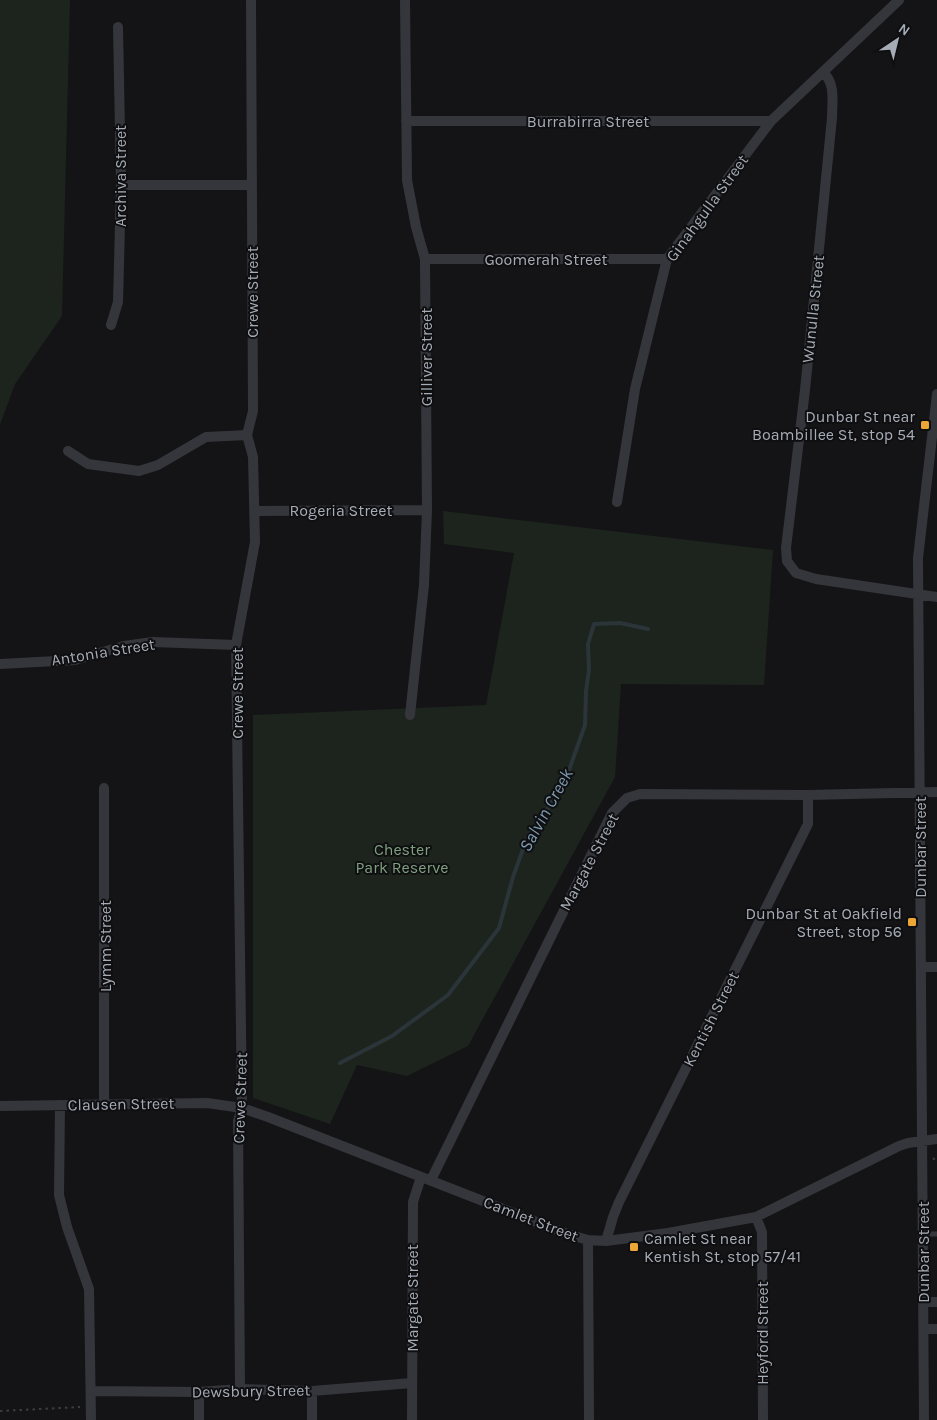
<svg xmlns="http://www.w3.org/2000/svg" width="937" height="1420" font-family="Karla,sans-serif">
<rect width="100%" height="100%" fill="#141416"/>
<path fill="#1c241d" d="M0 0H70L62 316 15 384 0 425Z
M443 511 773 550 764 685 621 684 615 777 468 1046 407 1076 357 1065 330 1124 253 1098V715L486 705 514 553 444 544Z"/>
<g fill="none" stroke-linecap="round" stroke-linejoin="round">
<path stroke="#2b3439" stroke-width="4" d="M340 1063 392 1036 448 995 499 928 513 877 527 838 555 798 568 773 585 725 586 691 589 670 588 644 594 624 620 623 648 629"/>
<path stroke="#3b3d42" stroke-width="2" stroke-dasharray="2.5 4" stroke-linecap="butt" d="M933 1158 936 1161 937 1160
M0 1411 80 1407"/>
<path stroke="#35363b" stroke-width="5" d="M924 1234H937"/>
<path stroke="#35363b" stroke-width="10" d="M405 0 407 180 416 227 425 259 427 510 424 585 410 715
M823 72C836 84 832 102 832 118L805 390 786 548 787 561 796 573 816 579 937 597
M406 121H771
M121 185H252
M425 259H667
M111 325 118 302 121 185 118 27
M68 451 88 464 139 471 158 465 206 437 247 435
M617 502 635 389 667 259 771 121 899 0
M255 511 427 510
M0 664 75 660 124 646 153 642 236 645
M921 967H937
M60 1105 59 1195 67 1227 89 1289 91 1420
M104 1105V788
M0 1106 207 1103 242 1108 268 1117 567 1234 588 1240 606 1241 668 1233 756 1217 899 1146 908 1143 937 1139
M431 1180 612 813 627 798 640 794 808 795 937 792
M756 1217 762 1232 763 1420
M588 1240 589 1420
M606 1241 613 1217 619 1202 808 824V795
M923 1302H937
M924 1329H937
M240 1389 238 1121 242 1108 236 645 255 542 253 457 247 435 253 411 251 0
M91 1391 199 1392 240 1389 312 1391 412 1383
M312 1391V1420
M199 1392V1420
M412 1420 413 1202 421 1177
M924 1420 918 558 937 394"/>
</g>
<g fill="#eda536" stroke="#0f0f11" stroke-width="2">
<rect x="920" y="420" width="10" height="10" rx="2.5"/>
<rect x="907" y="917" width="10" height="10" rx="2.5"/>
<rect x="629" y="1242" width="10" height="10" rx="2.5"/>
</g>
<g text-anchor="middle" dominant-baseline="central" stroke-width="4" stroke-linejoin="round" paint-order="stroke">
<g font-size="16" fill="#a6acb6" stroke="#0f0f11">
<text x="588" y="121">Burrabirra Street</text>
<text transform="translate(120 176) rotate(-90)">Archiva Street</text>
<text transform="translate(707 208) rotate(-54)">Ginahgulla Street</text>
<text x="546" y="259">Goomerah Street</text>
<text transform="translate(252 292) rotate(-90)">Crewe Street</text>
<text transform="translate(813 309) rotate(-84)">Wunulla Street</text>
<text transform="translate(426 357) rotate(-90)">Gilliver Street</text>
<text x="341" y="510">Rogeria Street</text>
<text transform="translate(103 652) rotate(-9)">Antonia Street</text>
<text transform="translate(237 693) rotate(-90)">Crewe Street</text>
<text transform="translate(920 847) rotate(-90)">Dunbar Street</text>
<text transform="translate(589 862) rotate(-62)">Margate Street</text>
<text transform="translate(105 946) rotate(-90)">Lymm Street</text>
<text transform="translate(711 1019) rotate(-63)">Kentish Street</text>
<text transform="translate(240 1098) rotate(-88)">Crewe Street</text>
<text transform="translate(121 1104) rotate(-1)">Clausen Street</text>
<text transform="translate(531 1219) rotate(21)">Camlet Street</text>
<text transform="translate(923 1252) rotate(-90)">Dunbar Street</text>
<text transform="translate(412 1298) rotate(-90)">Margate Street</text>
<text transform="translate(762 1333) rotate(-90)">Heyford Street</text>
<text transform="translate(251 1391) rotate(-1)">Dewsbury Street</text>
</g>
<g font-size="16" fill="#a6acb6" stroke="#0f0f11" text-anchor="end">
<text x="915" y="416">Dunbar St near<tspan x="915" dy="18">Boambillee St, stop 54</tspan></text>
<text x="902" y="913">Dunbar St at Oakfield<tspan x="902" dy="18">Street, stop 56</tspan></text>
<text x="644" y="1238" text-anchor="start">Camlet St near<tspan x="644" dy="18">Kentish St, stop 57/41</tspan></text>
</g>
<g font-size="16" fill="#7ea07e" stroke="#0f0f11">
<text x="402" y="849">Chester<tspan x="402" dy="18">Park Reserve</tspan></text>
</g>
<g font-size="18" font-style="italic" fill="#7e9bb0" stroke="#0f0f11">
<text transform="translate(546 810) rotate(-61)">Salvin Creek</text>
</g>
</g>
<g transform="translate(897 40) rotate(35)" stroke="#0f0f11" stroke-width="4" paint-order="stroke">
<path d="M0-4L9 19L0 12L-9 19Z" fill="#a6acb6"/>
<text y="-8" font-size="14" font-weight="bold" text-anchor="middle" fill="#a6acb6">N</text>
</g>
</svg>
